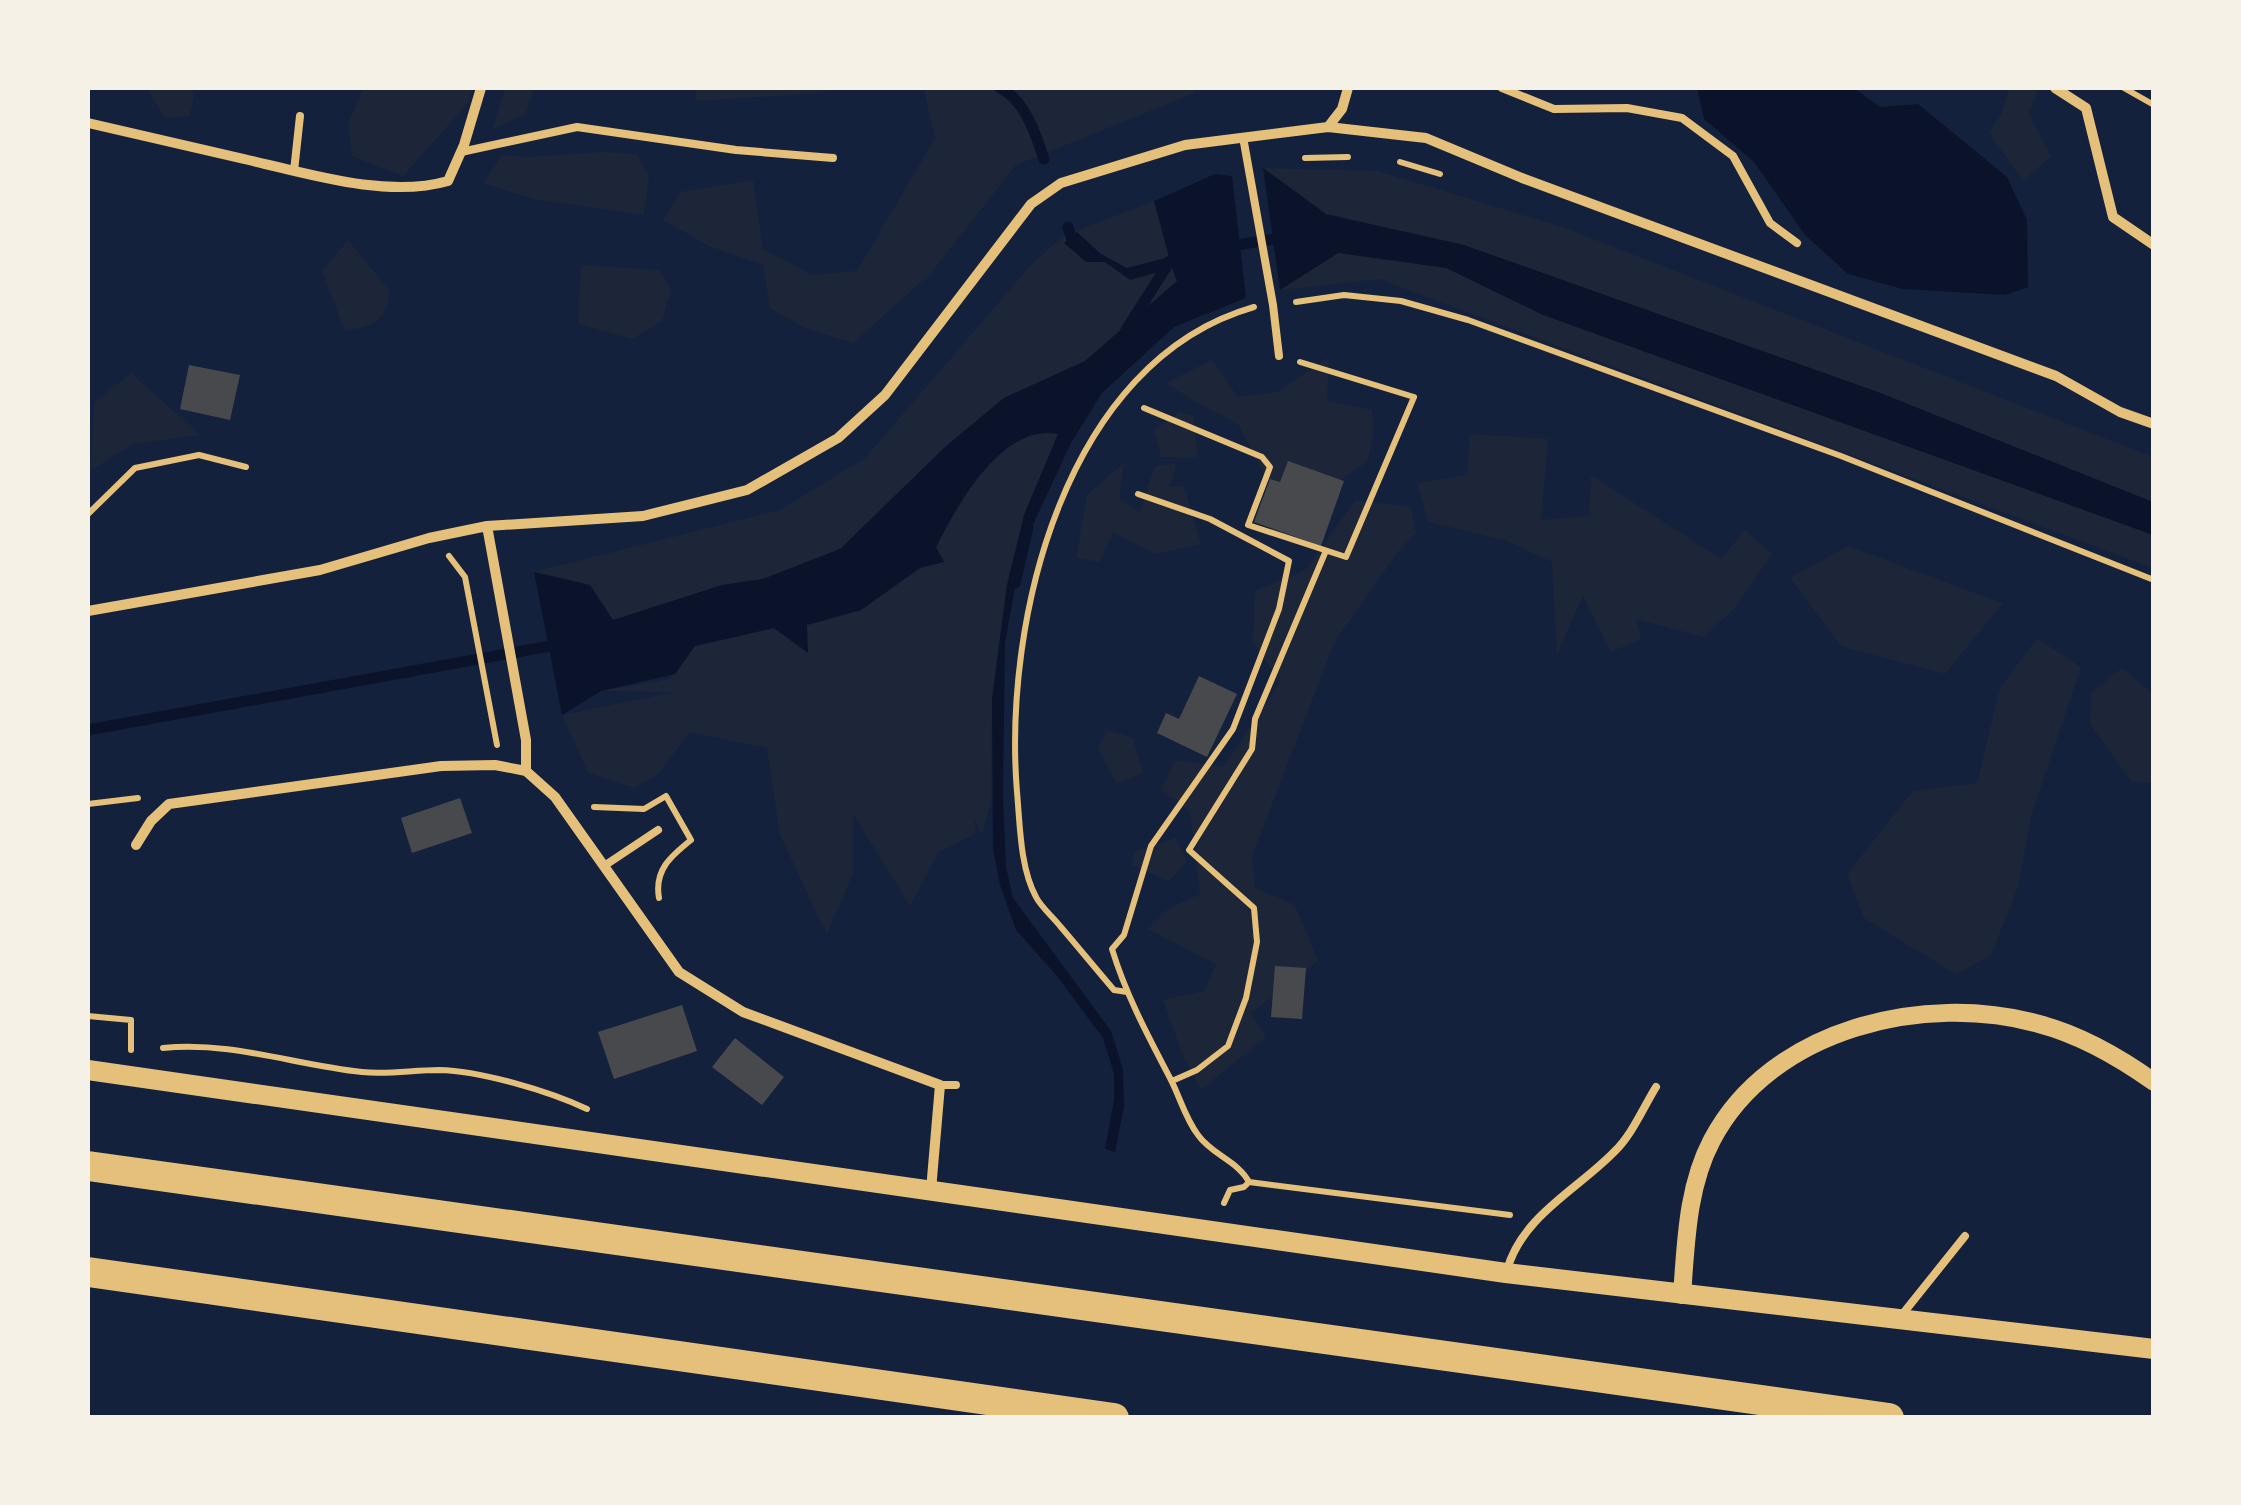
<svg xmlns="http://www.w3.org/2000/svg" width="2241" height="1505" font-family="'Fira Sans Condensed',sans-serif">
<rect width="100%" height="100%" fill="#14213d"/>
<path fill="#1d2539" d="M151 88H190L194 96 190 116 165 118 148 90Z
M364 88H472L469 102 403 176 352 156 348 123Z
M505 88H534L526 114 492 130Z
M697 88H852L793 95 695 101Z
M920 88H1196L1195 93 1016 165 931 273 853 343 805 328 770 308 763 265 709 246 663 220 680 192 753 180 763 249 812 275 857 271 935 138 924 90Z
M2009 88 2038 89 2029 114 2051 156 2023 181 1989 133 2002 113Z
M603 152 637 154 649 176 644 215 534 199 483 183 502 155 530 157Z
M1263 168 1378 171 1565 228 2153 457V568L1379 279 1280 290 1338 253Z
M1154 201 1179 288 1090 359 1004 398 945 447 848 546 763 579 722 585 688 598 613 620 590 585 534 572 780 510 865 458 1031 265 1063 236Z
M348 240 390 291C386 322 373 326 345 331L322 271Z
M581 265 659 270 671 289 662 321 632 339 578 324Z
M1329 357 1327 401 1372 410 1374 435 1367 462 1330 487 1282 508 1238 424 1197 403 1166 383 1212 360 1238 397 1277 392Z
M131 373 200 435 133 444 90 471 94 403Z
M1180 412 1193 416 1198 458 1161 457 1154 430Z
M1040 431 1059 434 1024 515 1007 585 992 699 991 800 982 835 975 820V834L938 852 910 906 853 814V873L827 935 780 835 767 748 690 732 658 774 635 788 588 773 562 715 675 692 601 691 670 679 695 646 774 628 807 652V625L861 610 920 568 944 562 936 548C948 521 985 457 1010 442 1019 437 1031 434 1040 431Z
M1470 434 1548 439 1541 520 1589 516 1591 475 1721 559 1745 530 1772 554 1734 609 1703 637 1636 619 1641 639 1611 652 1583 596 1557 654 1552 562 1505 540 1428 522 1417 483 1467 475Z
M1124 463 1119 498 1139 512 1155 466 1176 463 1170 487 1184 486 1201 544 1156 554 1113 533 1099 562 1076 558 1087 495Z
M1355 500 1411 507 1416 533 1397 553 1335 641 1252 856 1255 888 1295 905 1318 961 1251 1013 1266 1037 1201 1090 1183 1056 1163 1000 1204 991 1216 964 1148 929 1168 909 1200 894 1190 812 1161 790 1175 760 1223 767 1280 683 1253 641 1255 591 1306 570Z
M1848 546 2002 603H2003L1945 674 1841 646 1790 578Z
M2037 638 2081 667 2032 813 2018 887 1991 955 1956 974 1864 918 1847 874 1913 791 1977 783 2000 688Z
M2122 668 2153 694V783L2131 781 2090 724 2091 693Z
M1107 730 1133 738 1143 773 1117 783 1098 749Z
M1176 838 1187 861 1169 881 1132 865 1135 851Z"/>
<path fill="#0b132b" d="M1697 88H1854L1880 107 1918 104 2007 177 2027 220 2028 287 2005 295 1903 289 1848 274 1805 235 1754 162 1704 119Z
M1263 168 1326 214 1464 245 1878 392 2153 502V535L1543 315 1446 268 1338 253 1280 290Z
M1215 174 1232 176 1246 298 1174 327 1102 393 1071 443 1022 548 1005 643 1003 795 1006 867 1013 898 1111 1031 1123 1069 1124 1107 1115 1152 1105 1149 1114 1100V1074L1103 1038 1057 976 1016 930 1000 885 993 849 992 699 1007 585 1024 515 1058 434C1002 423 958 504 936 547L944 562 920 568 861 610 807 625 808 653 774 628 695 646 675 674 601 691 562 715 534 572 590 585 613 620 722 585 763 579 840 549 945 447 1004 398 1085 361 1177 281 1172 268 1130 280 1105 262H1086L1064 243 1077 232 1101 254 1127 268 1169 257 1154 201Z"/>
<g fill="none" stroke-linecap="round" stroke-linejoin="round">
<path stroke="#0b132b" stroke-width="11" d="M1000 88C1024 99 1036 134 1044 159
M1068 227 1071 237 1083 246
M1225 247 1285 237
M1126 330 1170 261
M1015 583 1028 528
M88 730 561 644"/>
</g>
<path fill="#48494c" d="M189 365 240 375 230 420 180 409Z
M1288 461 1344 481 1321 546 1254 522 1270 479 1280 482Z
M1199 676 1237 694 1207 757 1157 733 1166 713 1179 719Z
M460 798 472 833 412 853 401 818Z
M1275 966 1306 968 1302 1019 1271 1017Z
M682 1005 697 1051 614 1079 598 1032Z
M735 1038 784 1077 762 1105 712 1067Z"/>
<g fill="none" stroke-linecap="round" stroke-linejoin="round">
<path stroke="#e5c07b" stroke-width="6" d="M2124 88 2154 105
M1305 158 1348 157
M1400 162 1440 174
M1296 302 1344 295 1401 301 1468 320 1841 456 2154 580
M1144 408 1262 457 1270 467 1248 525 1346 557 1414 397 1300 362
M1138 494 1210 519 1289 561 1279 609 1233 729 1151 846 1124 935 1112 949C1126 995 1148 1036 1170 1078 1180 1097 1185 1118 1198 1135 1212 1155 1238 1161 1249 1182L1244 1187 1230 1190 1224 1203
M88 514 135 468 199 455 246 467
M449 556 465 577 497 745
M88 804 138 798
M594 807 644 809 666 796 691 840C671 856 654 870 659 898
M1127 992 1114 990C1096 969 1078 947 1060 926 1053 917 1041 907 1036 897 1020 868 1020 824 1017 792 1003 620 1065 361 1254 307
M88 1016 131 1020V1050
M163 1048C231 1041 295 1065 362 1072 387 1075 413 1070 439 1070 481 1071 549 1091 587 1109
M1172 1081 1197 1070 1228 1046 1246 998 1257 942 1254 908 1189 850 1252 749 1255 719 1325 553
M1249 1182 1510 1215"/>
<path stroke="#e5c07b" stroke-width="8" d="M1502 88 1554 109 1627 108 1682 118 1733 156 1770 223 1797 243
M1243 137 1273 305 1279 356
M461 152 577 127 736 150 833 158
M294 171 300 116
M604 866 658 830
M940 1085H956
M1507 1270C1522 1216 1577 1190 1614 1152 1632 1135 1643 1108 1656 1087
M1901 1316 1965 1236"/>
<path stroke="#e5c07b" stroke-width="10" d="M2055 88 2086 108 2113 217 2154 245
M88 123C140 135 192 147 244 159 306 173 386 199 448 181L464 145 481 88
M1328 127 1342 109 1348 88
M487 526 526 740V771
M88 611 320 570 429 538 487 526 643 516 747 490 838 438 885 395 1031 204 1061 183 1185 145 1328 127 1426 138 1522 178 2056 376 2120 412 2154 424
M136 845 151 821 169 804 441 766 495 765 526 771 555 797 679 972 743 1012 940 1085 931 1190"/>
<path stroke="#e5c07b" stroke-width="18" d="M1682 1295C1686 1243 1687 1187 1712 1140 1771 1028 1925 992 2039 1024 2081 1035 2119 1057 2154 1082"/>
<path stroke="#e5c07b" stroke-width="20" d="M88 1070 1506 1273 2154 1349"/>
<path stroke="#e5c07b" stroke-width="30" d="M88 1166 1889 1418
M88 1272 1114 1418"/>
</g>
<rect width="2241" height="1505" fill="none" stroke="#f6f1e7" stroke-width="180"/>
</svg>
